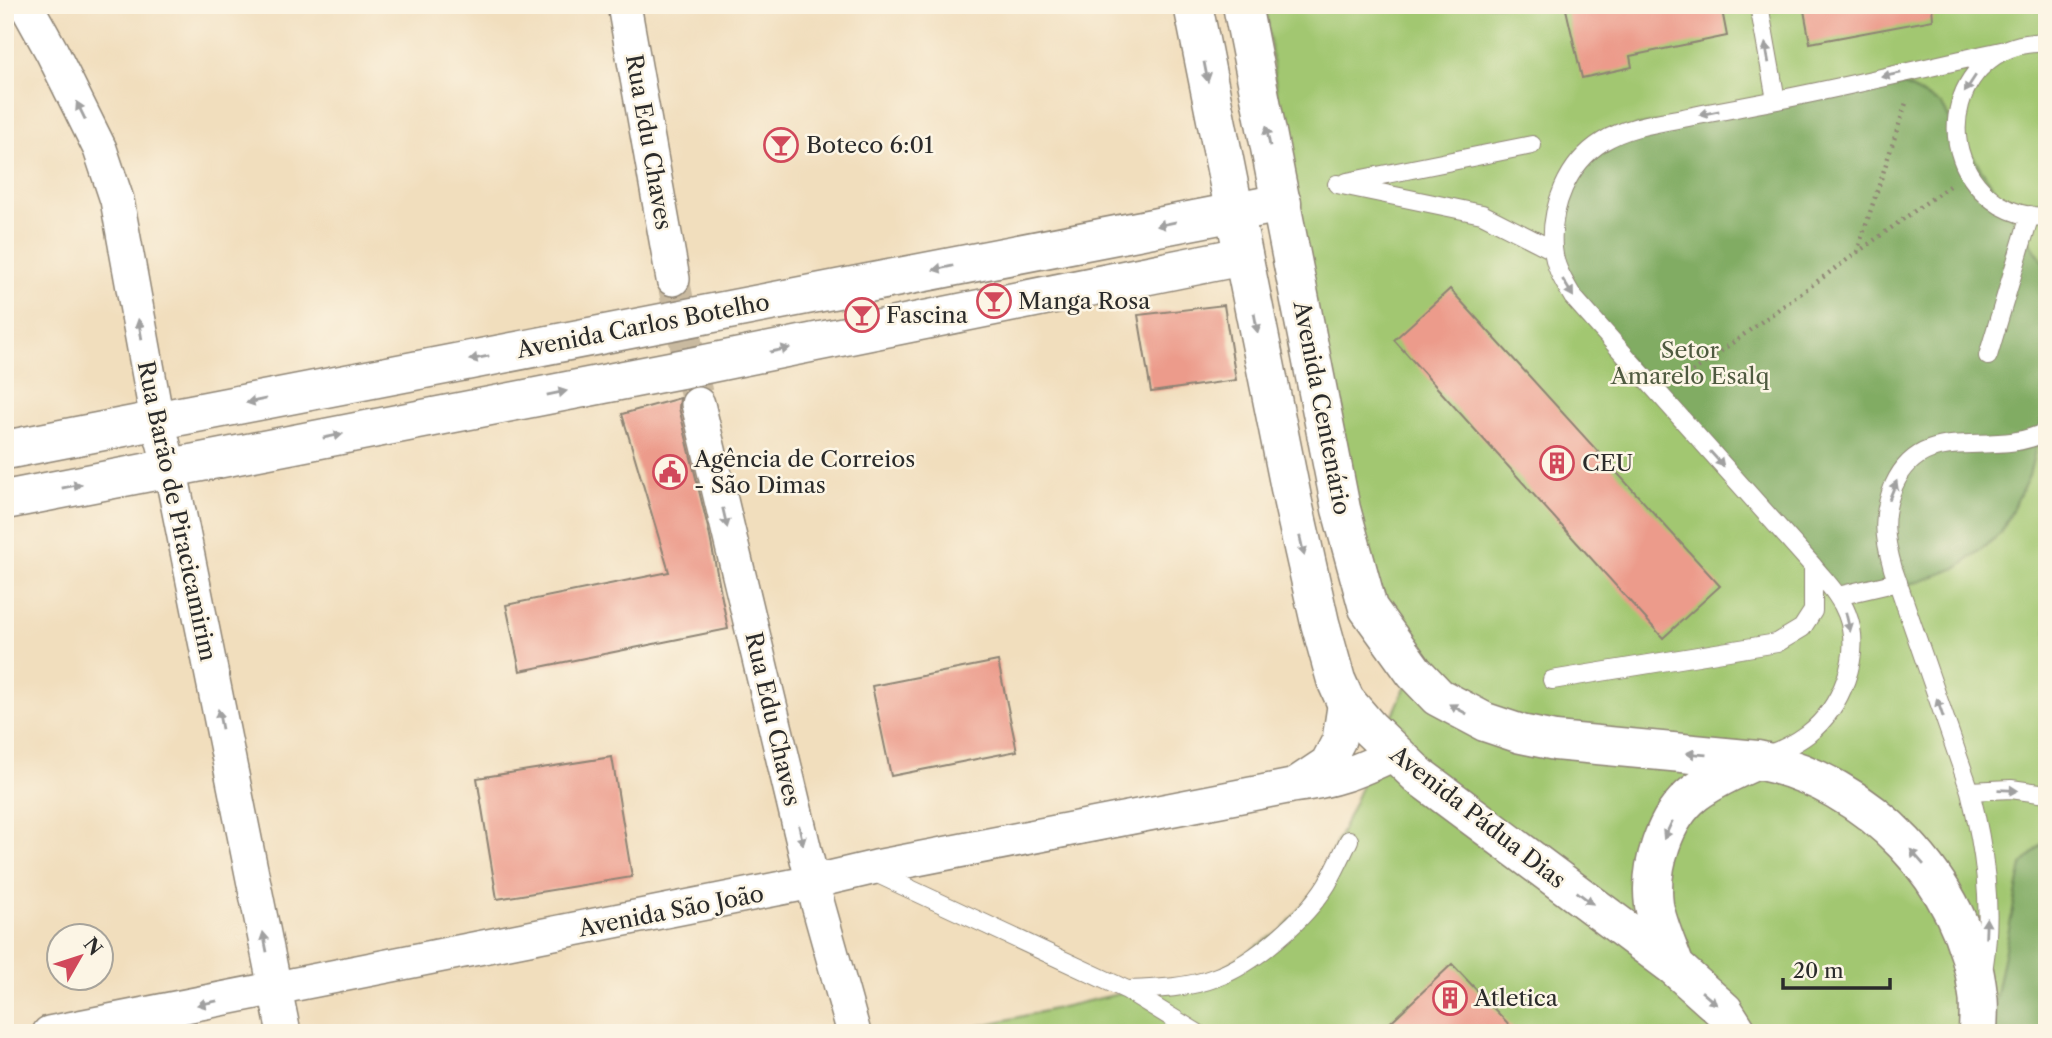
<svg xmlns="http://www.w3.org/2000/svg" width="2052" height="1038" font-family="'Libre Caslon Text',serif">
<rect width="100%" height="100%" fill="#fcf5e5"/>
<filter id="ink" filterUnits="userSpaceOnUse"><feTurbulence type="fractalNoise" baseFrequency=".0143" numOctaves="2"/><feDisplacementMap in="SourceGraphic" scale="14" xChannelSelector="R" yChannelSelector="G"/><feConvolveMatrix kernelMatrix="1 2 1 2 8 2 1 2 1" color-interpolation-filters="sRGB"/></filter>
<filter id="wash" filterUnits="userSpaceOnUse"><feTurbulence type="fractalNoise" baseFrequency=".00686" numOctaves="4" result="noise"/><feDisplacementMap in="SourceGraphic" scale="28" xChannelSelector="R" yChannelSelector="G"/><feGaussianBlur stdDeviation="1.57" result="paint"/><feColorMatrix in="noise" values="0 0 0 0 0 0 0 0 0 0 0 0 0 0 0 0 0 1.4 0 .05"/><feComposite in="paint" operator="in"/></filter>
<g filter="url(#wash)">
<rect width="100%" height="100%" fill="#f1debd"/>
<path fill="#a2c771" stroke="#66794e" stroke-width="2" d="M1265 5H2047V1033H949L1218 971 1283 929 1316 889 1411 674 1374 612 1284 152Z"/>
<path fill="#81ac63" stroke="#566c47" stroke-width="2" d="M1903 85 1941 104 1963 142 2044 263 2047 270V400L2029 476 2001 533 1959 567 1919 582 1838 596 1573 297 1553 223 1568 178 1637 126Z
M2047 839V1033H1988L2022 865Z"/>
<g id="blocks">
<path fill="#ec9b8b" d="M1565 5H1721L1727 36 1630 56 1632 67 1582 78Z
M1803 5H1932L1933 20 1810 43Z
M1450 289 1720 586 1663 638 1394 340Z
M1224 305 1236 380 1151 392 1138 315Z
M680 398 679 408 709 532 728 629 520 671 506 605 669 572 622 414Z
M998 661 1017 751 891 776 872 686Z
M612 757 632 877 497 899 477 778Z
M1452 964 1517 1033H1379Z"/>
</g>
</g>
<g filter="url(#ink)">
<use href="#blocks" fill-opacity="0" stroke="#8e8474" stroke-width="2"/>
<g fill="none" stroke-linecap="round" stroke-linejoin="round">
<path stroke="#c9baa0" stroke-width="33" stroke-dasharray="33 17" stroke-linecap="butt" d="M673 279 696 393"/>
<g stroke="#8e8474" stroke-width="20">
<path id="service" d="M1759 5 1776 100
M2047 43C1955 38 1923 156 2000 205 2014 213 2031 218 2047 216
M1347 182 1532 145
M1337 184 1482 214 1553 250
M1988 356 2030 215
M1838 596 1898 582
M1552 680 1777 643 1802 628 1813 611V566
M1765 756C1780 750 1795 744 1808 734 1841 708 1863 655 1847 614 1840 595 1825 581 1813 566L1573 297C1564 282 1554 266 1553 248 1550 208 1567 164 1602 142 1626 127 1655 123 1683 118 1712 112 1742 107 1772 101 1850 86 1928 67 2006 50
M1970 791 2011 789 2047 794
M876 867 880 875 1127 990C1157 989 1189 988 1217 977 1255 963 1306 918 1327 884 1335 870 1342 855 1349 840
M1984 965C1993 906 1984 847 1970 791L1893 569C1884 537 1881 516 1894 485 1924 418 1993 461 2047 431
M1127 990 1197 1033"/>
</g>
<g stroke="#8e8474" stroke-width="36">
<path id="minor" d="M26 5 52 52 100 149 117 200 157 420 170 467 284 1033
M624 5 673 279
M698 404 817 901 854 1033
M1297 783 1327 763 1339 740 1345 700
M49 1033 812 882 876 867 1292 786C1334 781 1356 772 1394 754"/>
</g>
<g stroke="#8e8474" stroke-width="41">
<path id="secondary" d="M5 450 1282 203
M5 500 691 367 1243 256"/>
</g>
<g stroke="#8e8474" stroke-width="41">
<path id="trunk" d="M1193 5 1293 503 1320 623 1336 680 1345 700 1369 728 1419 776 1675 967 1724 1011 1738 1033
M1242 5 1341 509 1368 608 1414 672 1438 697 1485 722 1521 734 1555 741 1757 760C1867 781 1966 882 1978 995 1980 1007 1978 1021 1978 1033
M1675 967C1668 947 1658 926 1654 905 1649 867 1664 817 1695 793 1714 779 1736 769 1757 760"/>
</g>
<path stroke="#8e8474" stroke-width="4.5" stroke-dasharray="2 5" stroke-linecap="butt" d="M1857 252 1907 100
M1681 380 1949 186"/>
<use href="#service" stroke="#fff" stroke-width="18"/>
<use href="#minor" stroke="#fff" stroke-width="33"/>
<use href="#secondary" stroke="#fff" stroke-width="38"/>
<use href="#trunk" stroke="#fff" stroke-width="38"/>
</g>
<defs><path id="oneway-solid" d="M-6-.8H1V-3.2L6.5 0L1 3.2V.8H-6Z" transform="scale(1.75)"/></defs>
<g fill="#a0a0a0">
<use href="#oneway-solid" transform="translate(1767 53) rotate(-100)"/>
<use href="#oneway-solid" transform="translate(1206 72) rotate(79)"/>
<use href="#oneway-solid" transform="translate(1891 75) rotate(168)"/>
<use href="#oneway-solid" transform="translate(1970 84) rotate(123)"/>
<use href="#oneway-solid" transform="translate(81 111) rotate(-116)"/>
<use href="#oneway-solid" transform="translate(1709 113) rotate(169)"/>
<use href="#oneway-solid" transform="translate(1268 136) rotate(-101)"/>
<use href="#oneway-solid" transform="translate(1166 224) rotate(169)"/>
<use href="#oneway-solid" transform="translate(943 268) rotate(169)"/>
<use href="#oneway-solid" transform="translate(1568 288) rotate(58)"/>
<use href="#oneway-solid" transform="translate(1256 323) rotate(79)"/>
<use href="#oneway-solid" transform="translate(140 329) rotate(-100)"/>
<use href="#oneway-solid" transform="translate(780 350) rotate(-11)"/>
<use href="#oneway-solid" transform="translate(479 358) rotate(169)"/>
<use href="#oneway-solid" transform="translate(557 393) rotate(-11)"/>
<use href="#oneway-solid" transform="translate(256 401) rotate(169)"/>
<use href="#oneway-solid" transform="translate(333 436) rotate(-11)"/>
<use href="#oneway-solid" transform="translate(1717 459) rotate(48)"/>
<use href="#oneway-solid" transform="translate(72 486) rotate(-11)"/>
<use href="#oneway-solid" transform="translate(1893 490) rotate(-68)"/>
<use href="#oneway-solid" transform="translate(725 518) rotate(77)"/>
<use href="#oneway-solid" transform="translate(1302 546) rotate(77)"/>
<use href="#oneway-solid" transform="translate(1848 622) rotate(77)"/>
<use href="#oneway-solid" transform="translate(1940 708) rotate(-109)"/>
<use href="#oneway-solid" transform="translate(1458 709) rotate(-151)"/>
<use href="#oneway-solid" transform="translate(220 719) rotate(-101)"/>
<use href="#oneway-solid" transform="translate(1696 754) rotate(-175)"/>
<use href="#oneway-solid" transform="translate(2008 790) rotate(2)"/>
<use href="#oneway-solid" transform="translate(1668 830) rotate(115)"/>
<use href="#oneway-solid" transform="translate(801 835) rotate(77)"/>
<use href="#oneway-solid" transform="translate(1917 857) rotate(-131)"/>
<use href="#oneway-solid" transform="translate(1585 898) rotate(37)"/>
<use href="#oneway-solid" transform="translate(1986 928) rotate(-88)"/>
<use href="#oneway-solid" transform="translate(265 942) rotate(-101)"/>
<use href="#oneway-solid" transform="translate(1709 998) rotate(41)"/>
<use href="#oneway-solid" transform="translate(207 1003) rotate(169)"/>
</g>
</g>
<defs>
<g id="bar-ring" transform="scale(1.75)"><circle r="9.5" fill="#fcf5e5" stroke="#d1495b" stroke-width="1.5"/><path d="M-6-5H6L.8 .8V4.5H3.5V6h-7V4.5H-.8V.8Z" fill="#d1495b"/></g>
<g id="building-ring" transform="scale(1.75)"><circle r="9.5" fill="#fcf5e5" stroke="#d1495b" stroke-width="1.5"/><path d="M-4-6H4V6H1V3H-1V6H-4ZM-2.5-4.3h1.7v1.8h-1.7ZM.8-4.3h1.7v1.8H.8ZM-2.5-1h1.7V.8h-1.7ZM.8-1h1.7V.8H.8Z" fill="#d1495b"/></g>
<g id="civic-ring" transform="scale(1.75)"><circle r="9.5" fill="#fcf5e5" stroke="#d1495b" stroke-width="1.5"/><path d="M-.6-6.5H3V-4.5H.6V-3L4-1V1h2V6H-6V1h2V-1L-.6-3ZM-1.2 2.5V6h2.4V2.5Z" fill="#d1495b"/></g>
</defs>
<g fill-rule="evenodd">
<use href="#bar-ring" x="781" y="145"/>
<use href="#bar-ring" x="994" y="301"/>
<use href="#bar-ring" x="862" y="315"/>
<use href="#building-ring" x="1557" y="463"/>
<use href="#civic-ring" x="670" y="472"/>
<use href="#building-ring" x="1450" y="998"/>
</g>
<g text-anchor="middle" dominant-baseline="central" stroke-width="5" stroke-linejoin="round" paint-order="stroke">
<g font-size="23" fill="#2b2b2b" stroke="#fcf5e5">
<text transform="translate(649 142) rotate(80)">Rua Edu Chaves</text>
<text transform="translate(643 326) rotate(-11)">Avenida Carlos Botelho</text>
<text transform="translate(1322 408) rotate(79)">Avenida Centenário</text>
<text transform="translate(177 511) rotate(78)">Rua Barão de Piracicamirim</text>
<text transform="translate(773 719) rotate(77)">Rua Edu Chaves</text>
<text transform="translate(1478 817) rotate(38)">Avenida Pádua Dias</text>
<text transform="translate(671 911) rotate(-11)">Avenida São João</text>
</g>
<g font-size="23" fill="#2b2b2b" stroke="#fcf5e5" text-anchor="start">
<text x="806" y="145">Boteco 6:01</text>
<text x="1018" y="301">Manga Rosa</text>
<text x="886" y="315">Fascina</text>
<text x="694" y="459">Agência de Correios<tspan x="694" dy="26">- São Dimas</tspan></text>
<text x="1582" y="463">CEU</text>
<text x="1474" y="998">Atletica</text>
</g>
<g font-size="23" fill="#4f5a40" stroke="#fcf5e5">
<text x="1690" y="350">Setor<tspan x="1690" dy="26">Amarelo Esalq</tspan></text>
</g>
</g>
<rect width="2052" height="1038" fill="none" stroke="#fcf5e5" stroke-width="28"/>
<g transform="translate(80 957) rotate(51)"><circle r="33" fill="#fcf5e5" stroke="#a8a49b" stroke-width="2"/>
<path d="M0-5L12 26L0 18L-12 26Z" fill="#d1495b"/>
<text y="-10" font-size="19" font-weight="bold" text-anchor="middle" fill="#2b2b2b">N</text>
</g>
<path d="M1783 978v10h107v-10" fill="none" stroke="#2b2b2b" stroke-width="3.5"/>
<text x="1793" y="978" font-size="21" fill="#2b2b2b" stroke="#fcf5e5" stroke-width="5" paint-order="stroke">20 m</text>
</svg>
